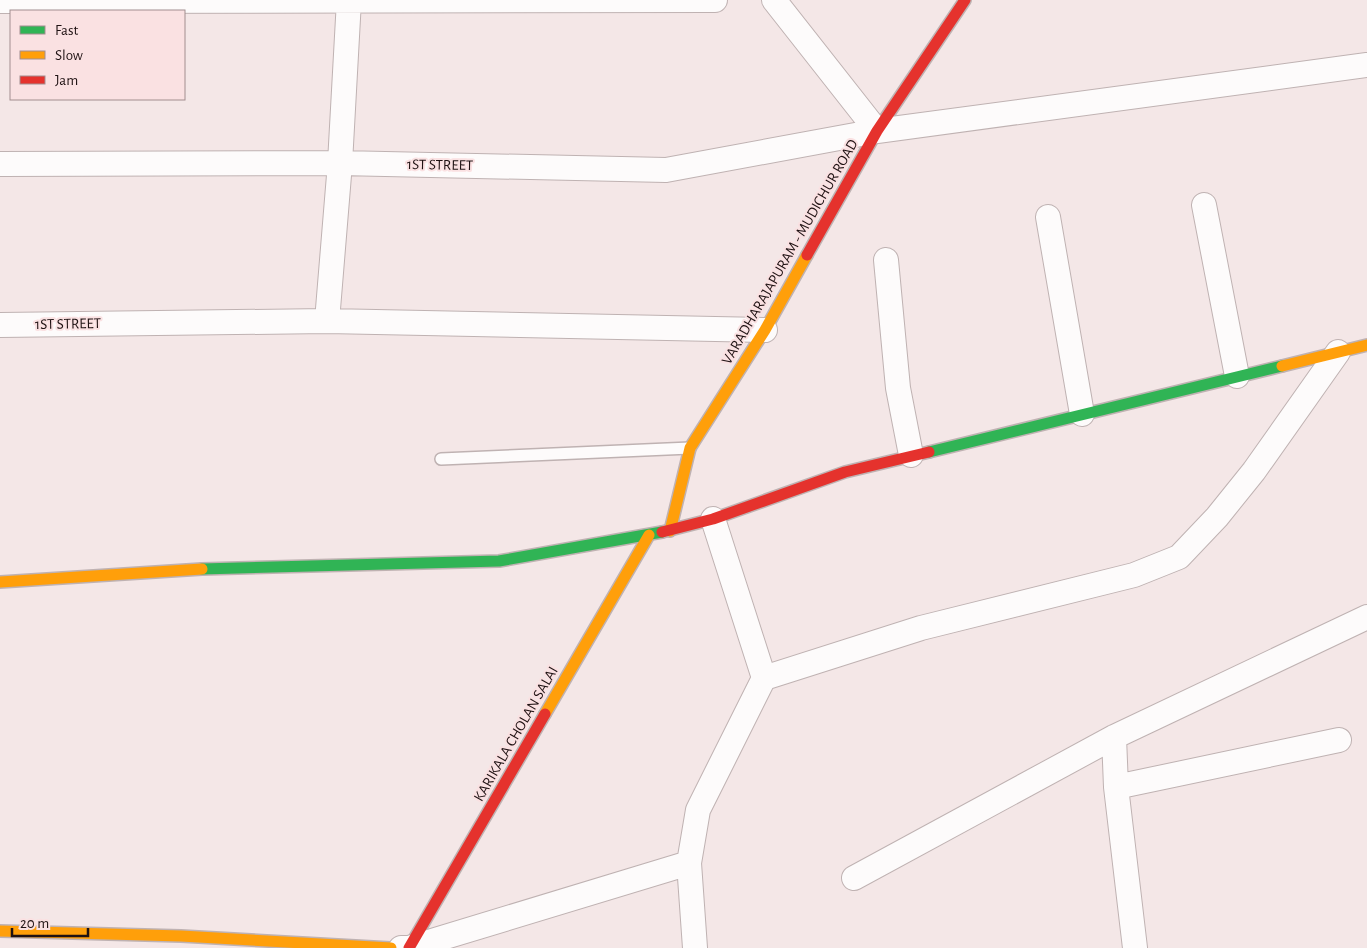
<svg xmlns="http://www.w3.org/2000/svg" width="1367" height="948" font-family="'Alegreya Sans',sans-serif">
<rect width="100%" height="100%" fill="#f4e7e7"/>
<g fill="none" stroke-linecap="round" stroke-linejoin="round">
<g stroke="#bfb2b2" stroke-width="14">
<path id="lane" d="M441 459 690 448"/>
</g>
<g stroke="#bfb2b2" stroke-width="26">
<path id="street" d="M774 0 877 131
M0 1 715 0
M0 164 340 163 666 170 877 131 1367 65
M1204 205 1237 376
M1048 217 1082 414
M886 260 898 388 911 455
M327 321 340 163 349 0
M0 325 327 321 765 330
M764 678 921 628 1134 575 1179 557 1217 517 1254 471 1338 352
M1114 737 1116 787 1135 948
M1116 787 1339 740
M854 878 1114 737 1367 617
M401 948H409L689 863
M695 948 689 863 698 810 764 678 713 519"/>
</g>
<g stroke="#bfb2b2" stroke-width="14">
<path id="fast" d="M929 452 1282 366
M202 569 499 561 662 532"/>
</g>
<g stroke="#bfb2b2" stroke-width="14">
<path id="slow" d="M1282 366 1367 345
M670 531 690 448 765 330 807 255
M0 582 202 569
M545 714 649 535
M0 931 181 936 391 948"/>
</g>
<g stroke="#bfb2b2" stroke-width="14">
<path id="jam" d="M807 255 877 131 965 0
M662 532 713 519 845 472 929 452
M409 948 545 714"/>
</g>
<use href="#lane" stroke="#fdfbfb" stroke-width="11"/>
<use href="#street" stroke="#fdfbfb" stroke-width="24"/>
<use href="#fast" stroke="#30b455" stroke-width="11"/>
<use href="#slow" stroke="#ff9f0a" stroke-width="11"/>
<use href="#jam" stroke="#e5322d" stroke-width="11"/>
</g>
<g text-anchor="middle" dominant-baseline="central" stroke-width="4" stroke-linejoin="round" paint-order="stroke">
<g font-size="15" fill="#1f1213" stroke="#fae1e2">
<text transform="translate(440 165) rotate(1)">1ST STREET</text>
<text transform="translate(790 252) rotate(-60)">VARADHARAJAPURAM - MUDICHUR ROAD</text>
<text transform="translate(68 324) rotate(-1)">1ST STREET</text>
<text transform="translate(516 734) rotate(-60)">KARIKALA CHOLAN SALAI</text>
</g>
</g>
<rect x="10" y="10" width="175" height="90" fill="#fae1e2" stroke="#a28e8f"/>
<rect x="20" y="26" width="25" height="8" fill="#30b455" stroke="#a28e8f"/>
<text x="55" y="35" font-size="15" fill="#1f1213">Fast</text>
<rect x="20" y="51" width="25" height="8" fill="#ff9f0a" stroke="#a28e8f"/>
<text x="55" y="60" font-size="15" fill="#1f1213">Slow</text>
<rect x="20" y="76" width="25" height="8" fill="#e5322d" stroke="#a28e8f"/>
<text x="55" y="85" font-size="15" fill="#1f1213">Jam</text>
<path d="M12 928v8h76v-8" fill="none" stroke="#1f1213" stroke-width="2.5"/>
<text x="20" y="928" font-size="15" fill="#1f1213" stroke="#fae1e2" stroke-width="4" paint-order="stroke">20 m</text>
</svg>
